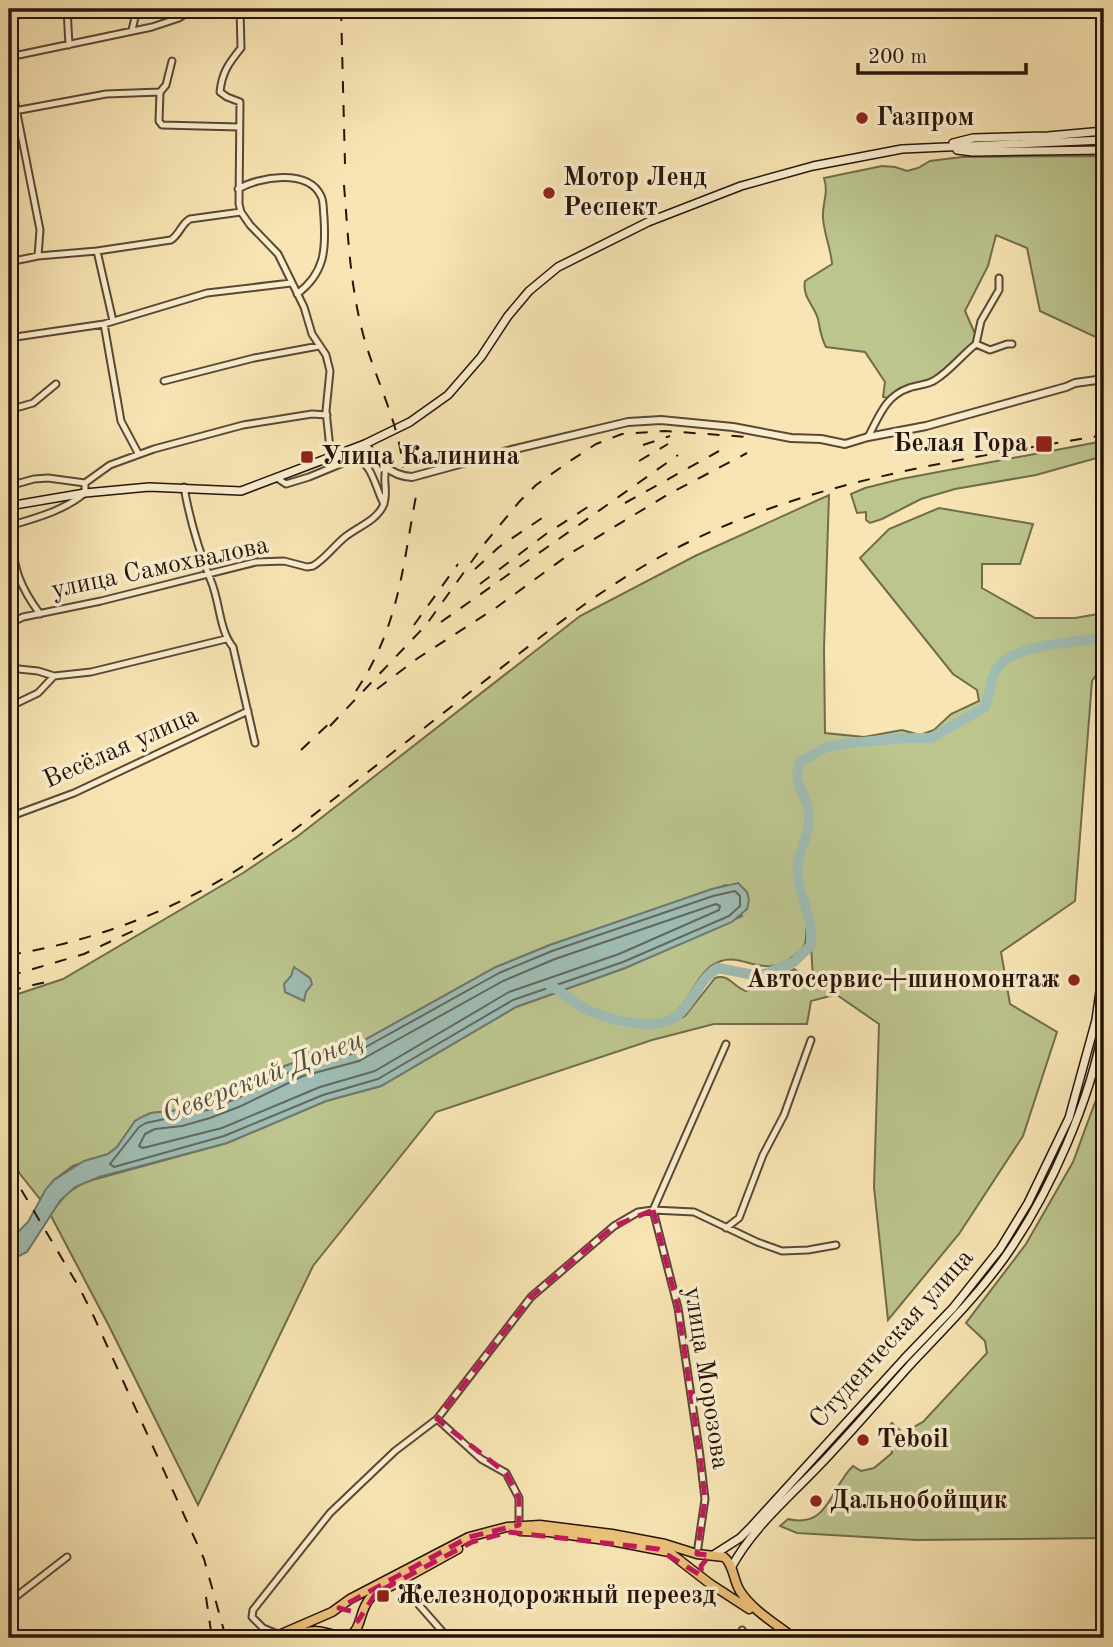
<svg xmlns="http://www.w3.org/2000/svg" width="1113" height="1647" font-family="'Old Standard TT',serif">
<rect width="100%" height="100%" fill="#f8e5b3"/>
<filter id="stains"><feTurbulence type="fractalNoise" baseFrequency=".00286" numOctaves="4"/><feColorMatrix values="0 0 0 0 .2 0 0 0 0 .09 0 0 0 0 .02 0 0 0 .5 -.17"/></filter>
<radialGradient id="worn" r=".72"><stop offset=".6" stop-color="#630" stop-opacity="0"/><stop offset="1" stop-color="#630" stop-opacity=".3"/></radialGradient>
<path fill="#bcc58e" stroke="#716c4c" stroke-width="2" fill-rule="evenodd" d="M1104 156V341L1040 311 1027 248 996 235 988 266 965 311 976 336 975 344 938 378 899 389 888 398 883 397 885 382 865 352 826 347C821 338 820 329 818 319 814 305 802 297 805 281L832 264C831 249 824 234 823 218 822 202 829 194 824 178L882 166 895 167 907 171 918 168 930 161 962 157Z
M1104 441V456L1036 475 955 489 921 499 882 519 870 523 866 520V512L857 513 851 494 865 488 901 479Z
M829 495 824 649 825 733 864 737 902 730 920 735 934 730 951 714 979 701 977 690 953 674 860 558 889 529 939 508 1033 524 1020 564H982V588L1035 618H1075L1104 613V664L1092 681 1075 901 1001 952 1010 1004 1057 1032 1023 1136 959 1234 888 1320 874 1187 879 1024 824 986 834 995 811 1001 807 1024H714L652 1040 436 1112 313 1266 198 1505 109 1326 50 1214 67 1193 85 1182 227 1143 326 1101 381 1086 516 1007 625 968 742 916 726 885 550 945 496 967 352 1047 298 1061 275 1070 235 1092 205 1103 180 1110 151 1113 135 1121 117 1147 108 1154 73 1166 54 1180 40 1199 20 1174 9 1154V997L63 979 243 873 298 836 580 616 695 556ZM806 929 811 945 813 979 794 969 746 991C733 987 729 973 715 978L685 1016 658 1027C665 1020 675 1014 682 1005 695 990 700 968 721 961 744 953 764 980 794 956 805 948 807 943 806 929Z
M1104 1078V1538L916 1540 797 1533 780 1526 788 1519C829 1529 830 1488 853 1466L861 1471 874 1468 892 1453 888 1427 892 1423 903 1433 923 1422 987 1353 985 1341 966 1323 1026 1244 1073 1162Z"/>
<path fill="#9fbdb4" stroke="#6f7970" stroke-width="2" d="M738 883 747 892 749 900 747 909 732 922 625 968 516 1007 381 1086 326 1101 227 1143 99 1177 75 1187 60 1201 27 1252 9 1261V1238L15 1235 28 1222 46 1189 54 1180 84 1161 108 1154 117 1147 135 1121 142 1117 151 1113 180 1110 205 1103 235 1092 275 1070 298 1061 352 1047 496 967 550 945 712 889Z
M294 967 310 978 312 984 306 992 304 1001 285 992 284 984 291 976Z"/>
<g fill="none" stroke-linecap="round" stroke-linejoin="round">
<path stroke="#62685f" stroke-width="2" d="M735 891 740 896V906L729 916 623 962 513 1000 378 1079 323 1095 224 1136 114 1167 110 1164 139 1127 146 1123 207 1110 238 1098 278 1077 300 1068 355 1053 499 973 552 951 713 896Z
M716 904 720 906 719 910 619 954 509 992 375 1071 320 1087 222 1128 143 1148 139 1146 145 1134 155 1129 182 1126 210 1118 241 1106 303 1076 359 1061 503 981 555 959Z"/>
<path stroke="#9fbdb4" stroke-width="10" d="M550 986C561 990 568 998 577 1004 600 1019 658 1035 680 1013 694 1000 701 977 718 968L759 976 794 962 811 945C813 914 801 903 798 876 795 854 811 836 809 813 807 795 791 781 800 762L825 748 842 744 904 738H931L985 707C990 695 990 681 996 670 1010 644 1077 642 1104 638"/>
<g stroke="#5a4834" stroke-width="9">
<path id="minor" d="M67 9 69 45
M240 9 241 48C229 63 222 72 220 92L227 97 240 102 239 204 241 212 250 225 278 254 304 307 312 334 326 355 330 371 326 411 331 458
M132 30 137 9
M9 57 152 27 179 18 193 9
M172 61 166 85 160 92 159 121 162 125 239 127
M9 73 40 230 38 256
M9 112 106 94 160 92
M238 189C258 177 308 168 321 196 324 201 323 211 324 217 326 250 325 273 297 294
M97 251 113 321
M9 262 38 256 97 251 171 240C180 234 181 224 190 219L241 212
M999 278V290L981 321 976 344 990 350 1007 344H1012
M104 324 121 421 138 453
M9 338 104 324 207 293 291 283
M164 381 254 358 319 346
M9 410 33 403 56 384
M868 437C879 417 885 396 909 388 917 385 928 385 935 380 950 371 962 355 976 344
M277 478 286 484 309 477 355 458C372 462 376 490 384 504
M9 486 34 479 48 478 85 483
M184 487C190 522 198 548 211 581 220 602 219 630 233 647L255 743
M9 526C36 518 63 511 85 493V483L110 465 154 449 243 425 312 414 327 415
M9 535C16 571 18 584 40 614
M9 624 23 617 101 601 256 562 284 561 307 567 313 566C325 559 334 546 345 537 357 527 376 521 383 506 389 493 382 481 386 468
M9 668 38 671 54 676
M9 707 38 693 54 676 91 672 226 639
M9 817 74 793 248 711
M726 1228 739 1218 763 1155 784 1115 811 1040
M437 1419 481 1459 506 1473 519 1498V1526
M697 1554 705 1499 700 1456 678 1308 653 1210 694 1212 757 1242 782 1251 808 1250 836 1245
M398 1581 448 1638
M9 1602 67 1557
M742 1630 747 1638
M280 1635 263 1628 252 1617 253 1610 330 1513 395 1451 437 1419 531 1297 614 1226 638 1212 653 1210 726 1044
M782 1638 784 1636"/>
</g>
<g stroke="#5a4834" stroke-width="10">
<path id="tertiary" d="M365 444C377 461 390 476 412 477L507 451 628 422 661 420 733 427 791 438 821 439 845 444 868 437 926 426 1066 387 1075 383 1104 379"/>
</g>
<g stroke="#26140a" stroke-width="10">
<path id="secondary" d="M953 143 973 138 1048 136 1104 131
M957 150 973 152 1104 150
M9 506 85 493 149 487 241 491 365 444 410 422 448 395 481 357 508 316 529 291 558 267 648 222 741 186 813 166 902 149 1104 140
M715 1554 740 1538 750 1528 904 1359 953 1308 1000 1249 1028 1203 1069 1118 1096 1020 1104 963
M731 1568C755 1523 798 1490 832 1452 859 1423 884 1394 910 1365 943 1330 977 1296 1005 1257 1050 1193 1091 1100 1104 1023"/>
</g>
<g stroke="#26140a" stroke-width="11">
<path id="primary" d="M520 1531 549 1532 612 1541 669 1552 709 1583 749 1609
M272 1638 332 1612 350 1599 469 1537 507 1527 540 1525 612 1534 665 1544 697 1554 724 1557C734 1565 733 1580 740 1591 752 1610 776 1624 794 1638
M288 1638C296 1635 305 1631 314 1631 328 1630 346 1644 355 1631 362 1622 360 1609 371 1597L458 1549"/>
</g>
<use href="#minor" stroke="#faeece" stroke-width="5"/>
<use href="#tertiary" stroke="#faeece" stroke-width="6"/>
<use href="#secondary" stroke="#faeece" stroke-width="7"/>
<use href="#primary" stroke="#ecc27a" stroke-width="8"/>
<path stroke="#26140a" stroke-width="2" stroke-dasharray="12 12" stroke-linecap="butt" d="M341 9 345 164
M344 185C348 235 350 285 363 334 375 379 399 422 403 468
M643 445 670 436
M639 461 668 444
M625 503 719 451
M475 569 499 547 551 512
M480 584 546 534 597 501
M441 622 678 455
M414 625 458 564
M377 689 418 658 497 607 571 553 667 495 747 453
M356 691C399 626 402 570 416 496
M330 726 426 625 485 543 519 502 536 485 570 461 596 444 622 434 665 431 748 437
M301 750 334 719
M9 955C85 943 163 915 229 875 270 850 307 820 344 791 393 752 442 714 491 676 540 637 588 599 642 567 783 484 945 462 1104 435
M9 976 84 954 137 929
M9 991 46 982
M9 1169 80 1289 94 1317 204 1559 226 1638
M206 1597 212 1638"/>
</g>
<path fill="none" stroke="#c2185b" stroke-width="5" stroke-dasharray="14 9" stroke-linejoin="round" d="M653 1210 678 1308 700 1456 705 1499 697 1554 710 1555 701 1566 702 1576 658 1549 508 1532 472 1542 376 1593 358 1621 354 1612 339 1608 469 1537 519 1525V1498L506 1473 437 1419 531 1297 614 1226Z"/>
<g fill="#8f2418" stroke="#faeece" stroke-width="2.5">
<circle cx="862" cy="118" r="7"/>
<circle cx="549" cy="193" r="7"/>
<rect x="1035" y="435" width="18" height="18" rx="3.5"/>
<rect x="300" y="450" width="14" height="14" rx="3.5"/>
<circle cx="1074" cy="980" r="7"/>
<circle cx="863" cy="1440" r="7"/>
<circle cx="816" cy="1501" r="7"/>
<rect x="376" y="1589" width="14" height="14" rx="3.5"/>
</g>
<g text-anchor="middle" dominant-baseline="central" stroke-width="7" stroke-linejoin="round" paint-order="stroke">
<g font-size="26" font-weight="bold" fill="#26140a" stroke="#faeece" text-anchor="start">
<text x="876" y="118">Газпром</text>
<text x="563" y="178">Мотор Ленд<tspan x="563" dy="30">Респект</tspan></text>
<text x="1028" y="444" text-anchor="end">Белая Гора</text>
<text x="321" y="457">Улица Калинина</text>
<text x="1060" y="980" text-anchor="end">Автосервис+шиномонтаж</text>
<text x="877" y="1440">Teboil</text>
<text x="830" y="1501">Дальнобойщик</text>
<text x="397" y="1596">Железнодорожный переезд</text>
</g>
<g font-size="26" fill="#26140a" stroke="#faeece">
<text transform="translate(160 568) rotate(-12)">улица Самохвалова</text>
<text transform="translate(121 748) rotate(-24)">Весёлая улица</text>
<text transform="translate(892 1339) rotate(-48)">Студенческая улица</text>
<text transform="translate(706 1378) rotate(81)">улица Морозова</text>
</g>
<g font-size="28" font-style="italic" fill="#504f46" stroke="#faeece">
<text transform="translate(263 1078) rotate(-21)">Северский Донец</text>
</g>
</g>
<rect width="1113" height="1647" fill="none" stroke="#f8e5b3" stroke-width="35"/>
<rect x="10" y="10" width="1092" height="1626" fill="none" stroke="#26140a" stroke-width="3.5"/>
<rect x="18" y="18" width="1078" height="1612" fill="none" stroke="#26140a" stroke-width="2"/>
<path d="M858 63v10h168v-10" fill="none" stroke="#26140a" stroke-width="3.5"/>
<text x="868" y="63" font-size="21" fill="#26140a" stroke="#faeece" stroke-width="5" paint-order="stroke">200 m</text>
<rect width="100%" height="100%" filter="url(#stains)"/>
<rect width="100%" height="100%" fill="url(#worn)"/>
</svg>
